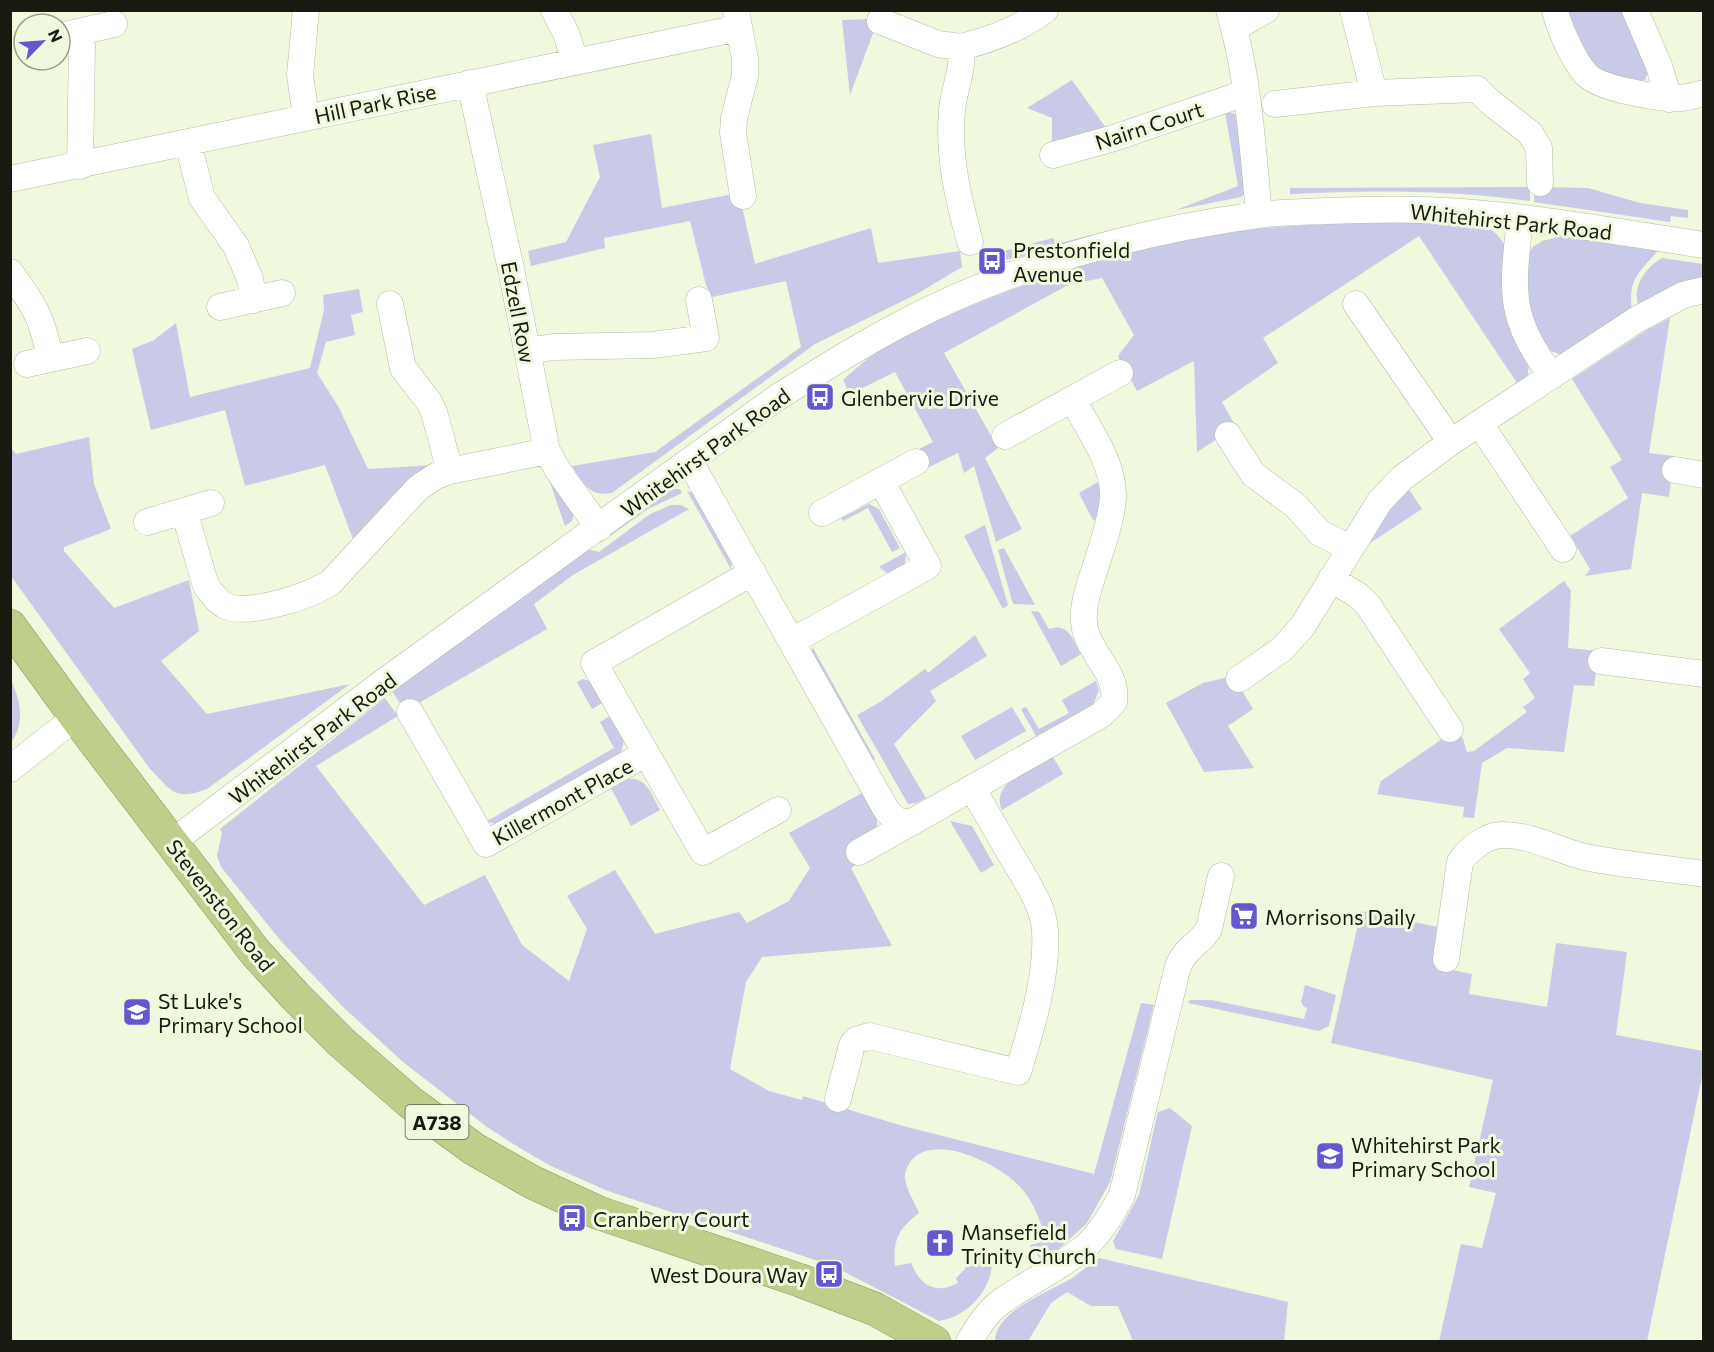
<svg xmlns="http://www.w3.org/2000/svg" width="1714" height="1352" font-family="Commissioner,sans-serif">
<rect width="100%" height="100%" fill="#f0f8dd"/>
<path fill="#c9cae8" d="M1564 11H1625L1649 70 1645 80 1637 83 1591 68Z
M872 19 875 28 850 95 842 20Z
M1072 80 1106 128 1052 142V118L1027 108Z
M1225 112 1233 113 1238 116 1245 193 1241 197 1176 210 1238 186Z
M651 134 662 208 728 195 741 202 755 264 871 228 878 263 960 251 962 267 915 295 815 344 612 493C589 497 583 483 572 466L655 452 801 347 786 281 712 297 706 285 690 221 604 238 605 248 531 266 528 251 566 242 600 177 593 145Z
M1530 187V201C1449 190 1370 190 1290 194V188Z
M1535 187 1588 188 1640 203 1688 210V218L1671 216 1670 222 1534 202Z
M1378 222C1402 222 1472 219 1490 229 1498 234 1503 242 1508 250L1529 359 1528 375 1519 386 1419 236 1263 338 1278 363 1222 402 1236 427 1197 452 1194 361 1137 391 1118 356 1134 335 1102 278 1068 285 944 353 998 448 985 458 1022 529 996 542 974 466 964 473 958 453 925 469 915 451 933 442 895 372 850 394 843 380C855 369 868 358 881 349 905 333 933 322 959 311 1044 274 1136 246 1228 233 1278 225 1328 224 1378 222Z
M1127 226V229L1045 251 996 262 992 254 1053 238 1056 244Z
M1562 236 1659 250C1638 273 1628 279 1632 312L1562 355 1548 350 1529 320 1526 257 1533 247 1542 241Z
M1662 258 1703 264V283L1639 307C1631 288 1645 268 1662 258Z
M359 289 363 312 351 315 355 335 326 342 317 373 338 406 368 469 434 465 414 474 353 539 325 465 245 486 225 410 151 430 132 349 154 340 176 323 190 397 310 368 324 310 323 295Z
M1670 318 1649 453 1674 456 1669 497 1642 493 1631 569 1585 576 1590 569 1570 536 1628 498 1610 467 1622 460 1572 379 1647 330Z
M89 437 94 484 111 529 64 547V551L114 608 189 580 199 631 161 661 207 714 350 684 207 789C174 801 172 791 150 769L11 576V448L16 454Z
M545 468 574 513 572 521 565 526Z
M1098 482 1102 501 1097 520H1093L1079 493Z
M1408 488 1422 509 1364 547 1396 498Z
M673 489H680L682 493 648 509 600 543 598 542 668 491Z
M687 491 696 494 732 559 731 569Z
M869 504 879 509 900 548 892 552 868 508 843 521 841 518Z
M671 505H681L689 509 573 575 534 604 547 629 405 711 392 691 587 549 599 552 650 514Z
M985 525 1008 605 1003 609 964 536Z
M1004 548 1035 605 1014 604 1012 601 998 550Z
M906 552 905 564 891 576 879 567Z
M1564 581 1571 591 1568 648 1599 651 1594 686 1574 685 1564 752 1507 748 1482 763 1474 818 1463 817 1464 807 1377 794 1381 781 1457 729 1463 739 1467 752 1474 751 1527 712 1523 707 1535 698 1523 679 1530 673 1499 629Z
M1031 611 1039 612 1049 629C1069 622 1072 639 1081 654L1061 666Z
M975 635 987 656 930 691 936 701 894 744 926 798 917 803 908 804 857 715 880 702 925 669 928 673Z
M813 648 875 759 871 764 811 653Z
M1233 676 1253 709 1228 726 1254 768 1204 772 1166 703 1203 683Z
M583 679 592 682 606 701 592 709 577 682Z
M11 680C20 700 26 723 11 742Z
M1096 681 1099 690 1093 705 1036 736 1021 709 1026 707 1039 729 1069 713 1062 700Z
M385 698 398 716 316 766 424 905 485 875 522 945 569 981 587 929 567 896 615 870 655 934 739 912 747 923 789 901 810 868 789 833 866 791 877 817V825L860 862 851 868 892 946 762 957 746 982 730 1069 769 1091 802 1100 803 1096 903 1126 1094 1174 1141 1003 1154 1005 1110 1182 1087 1223 1059 1249 1044 1257 1039 1258 1036 1252H1032L1030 1245 1046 1241C1040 1218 1032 1197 1014 1181 993 1162 932 1132 910 1162 907 1167 904 1174 905 1179 907 1191 915 1203 919 1213 898 1229 893 1240 895 1266L911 1263C920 1286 936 1295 958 1283L956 1278 965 1269 967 1254 992 1252C996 1285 971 1316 939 1321L833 1266 608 1191 551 1166 523 1150 487 1127 403 1062 342 1006 281 941 221 867 217 856 222 833 220 829Z
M1012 707 1026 731 975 760 961 736Z
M613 714 624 740 621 753 495 824 487 821 614 748 600 722Z
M1053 757 1063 774 1002 810C989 782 1034 768 1053 757Z
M628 779C647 777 652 796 660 810L631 826 611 788Z
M950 821 972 826 994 865 981 873Z
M1361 911 1443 928 1437 967 1472 974 1469 994 1547 1007 1556 943 1627 952 1616 1035 1703 1051V1072L1647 1341H1439L1461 1244 1482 1248 1496 1193 1469 1187 1493 1080 1331 1043Z
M1305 985 1336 995 1329 1026 1319 1031 1188 1003 1190 1000H1211L1304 1019 1307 1008 1304 1007 1301 1002Z
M1170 1108 1192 1126 1162 1259 1116 1249 1113 1241 1139 1195 1158 1112Z
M1099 1258 1288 1302 1284 1341H1133L1118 1306H1091L1067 1292 1051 1303 1028 1341H995C995 1311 1049 1292 1072 1278 1081 1272 1089 1264 1099 1258Z"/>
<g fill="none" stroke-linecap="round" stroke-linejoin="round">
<g stroke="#b5bca3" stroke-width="27">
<path id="minor" d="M554 10 566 33 575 61
M1229 10C1248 73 1253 149 1259 215
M1353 10 1374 93
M1555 10C1559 28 1573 59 1585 73 1597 88 1648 96 1667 98 1679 100 1692 96 1704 93
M1635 10 1659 66 1669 99
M736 11 745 59V76L734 118 733 133 743 196
M880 21 938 44 961 47
M1234 28 1266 10
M80 33 82 45 80 166
M60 36 114 24
M470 83 511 269 547 451 559 472 599 528
M1275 104 1374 93 1477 89 1490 102 1530 133 1539 148 1540 183
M306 117 300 75 306 10
M188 143 202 198 236 246 250 279 254 300
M1053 155 1114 138 1245 93
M10 179 739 28
M1520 218C1513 288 1506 317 1552 376
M970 242C958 197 948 158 952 110 954 88 964 70 961 47 990 40 1021 28 1045 10
M10 272C34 305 43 318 50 359
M390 304 403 368 429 402 434 412 450 471
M1356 304 1451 442
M220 307 282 293
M527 351 553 347 653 345 706 338 699 300
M27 364 87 351
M1480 424 1563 549
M1228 435 1253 474 1296 506 1320 533 1350 548
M1005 436 1120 373
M690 462 887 811C895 820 900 823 913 822
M1675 470 1704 475
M184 511 206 586C212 593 217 602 226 606 249 616 311 596 331 582L418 488 436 476 450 471 547 451
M822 513 916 462
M147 522 211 503
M753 572 594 663 703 852 778 810
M1331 579 1359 596 1368 605 1450 729
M792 641 928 566 881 481
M1601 661 1704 674
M1239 679 1282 649 1302 627 1380 501 1402 478 1451 442 1636 320 1683 295 1704 290
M410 712 486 844 645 754
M10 769 76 717
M171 843 382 683 775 399C816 373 857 347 901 324 1008 267 1138 231 1258 215 1280 212 1303 212 1326 211 1372 209 1417 208 1462 212 1543 218 1624 233 1704 245
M859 852 1101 715 1114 702C1119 672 1086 652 1084 622 1082 602 1092 579 1098 559 1104 540 1112 517 1113 497 1114 462 1088 429 1073 400
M1446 959 1460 862C1469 849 1485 836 1501 835 1531 834 1558 851 1585 857 1624 865 1664 868 1704 874
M838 1099 852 1045 856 1040 869 1036 1018 1072C1031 1030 1048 975 1045 931 1044 906 1026 881 1014 860 1000 836 986 812 972 788
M969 1342C979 1325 989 1309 1005 1299 1031 1281 1059 1268 1084 1248 1100 1234 1112 1214 1122 1195L1178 966C1187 946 1199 945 1209 929L1221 876"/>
</g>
<g stroke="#839060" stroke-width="34">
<path id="highway" d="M10 626 76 717 255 952 295 996 341 1042 411 1103 474 1149 532 1182 599 1213 799 1280 875 1309 934 1342"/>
</g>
<use href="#minor" stroke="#fff" stroke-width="26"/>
<use href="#highway" stroke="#bdcf8b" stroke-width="33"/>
</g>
<defs>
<g id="bus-square" transform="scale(1.5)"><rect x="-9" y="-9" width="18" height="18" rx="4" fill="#6557d0" stroke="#f0f8dd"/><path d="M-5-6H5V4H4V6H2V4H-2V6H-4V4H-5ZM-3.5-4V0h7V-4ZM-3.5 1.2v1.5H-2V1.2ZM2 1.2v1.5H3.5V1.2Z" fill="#fff"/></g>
<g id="supermarket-square" transform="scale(1.5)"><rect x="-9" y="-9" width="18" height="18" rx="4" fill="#6557d0" stroke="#f0f8dd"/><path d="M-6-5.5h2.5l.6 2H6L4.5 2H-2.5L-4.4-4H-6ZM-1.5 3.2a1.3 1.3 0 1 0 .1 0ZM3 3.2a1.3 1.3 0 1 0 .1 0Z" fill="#fff"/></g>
<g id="school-square" transform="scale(1.5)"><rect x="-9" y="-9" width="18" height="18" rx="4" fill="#6557d0" stroke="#f0f8dd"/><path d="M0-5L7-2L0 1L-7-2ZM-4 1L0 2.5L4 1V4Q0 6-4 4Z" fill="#fff"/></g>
<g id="church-square" transform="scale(1.5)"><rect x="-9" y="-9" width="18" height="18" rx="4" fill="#6557d0" stroke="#f0f8dd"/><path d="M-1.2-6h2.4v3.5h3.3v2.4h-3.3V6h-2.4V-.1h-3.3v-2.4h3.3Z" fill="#fff"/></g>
</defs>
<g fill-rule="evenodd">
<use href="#bus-square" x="992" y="261"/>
<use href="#bus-square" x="820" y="397"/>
<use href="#supermarket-square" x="1244" y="916"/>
<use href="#school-square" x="137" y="1012"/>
<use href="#school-square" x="1330" y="1156"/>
<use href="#bus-square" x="572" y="1218"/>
<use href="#church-square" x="940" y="1243"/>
<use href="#bus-square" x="829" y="1274"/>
</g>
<g text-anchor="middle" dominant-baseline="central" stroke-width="6" stroke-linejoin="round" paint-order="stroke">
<rect fill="#f0f8dd" stroke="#595d4e" stroke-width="1.5" x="405.5" y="1105" width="63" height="34" rx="4.5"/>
<g font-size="20" font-weight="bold" fill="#181a11">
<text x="437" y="1122">A738</text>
</g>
<g font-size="21" fill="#181a11" stroke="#f0f8dd">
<text transform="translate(375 103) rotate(-12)">Hill Park Rise</text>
<text transform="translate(1149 125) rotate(-18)">Nairn Court</text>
<text transform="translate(1511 221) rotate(6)">Whitehirst Park Road</text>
<text transform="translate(519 312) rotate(79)">Edzell Row</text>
<text transform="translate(705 452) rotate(-36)">Whitehirst Park Road</text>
<text transform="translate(312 738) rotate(-37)">Whitehirst Park Road</text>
<text transform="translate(562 801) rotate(-29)">Killermont Place</text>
<text transform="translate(221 905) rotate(52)">Stevenston Road</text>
</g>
<g font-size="21" fill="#181a11" stroke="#f0f8dd" text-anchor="start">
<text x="1013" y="249">Prestonfield<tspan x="1013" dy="24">Avenue</tspan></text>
<text x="841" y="397">Glenbervie Drive</text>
<text x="1265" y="916">Morrisons Daily</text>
<text x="158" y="1000">St Luke's<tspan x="158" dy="24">Primary School</tspan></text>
<text x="1351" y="1144">Whitehirst Park<tspan x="1351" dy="24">Primary School</tspan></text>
<text x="593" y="1218">Cranberry Court</text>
<text x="961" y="1231">Mansefield<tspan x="961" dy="24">Trinity Church</tspan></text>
<text x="808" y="1274" text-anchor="end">West Doura Way</text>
</g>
</g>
<rect width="1714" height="1352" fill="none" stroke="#181a11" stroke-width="24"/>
<g transform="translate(42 42) rotate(65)"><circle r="28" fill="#f0f8dd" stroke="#9a9f8b" stroke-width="1.5"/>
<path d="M0-4.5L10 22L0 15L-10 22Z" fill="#6557d0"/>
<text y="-9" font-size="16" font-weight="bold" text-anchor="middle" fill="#181a11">N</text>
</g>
</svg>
